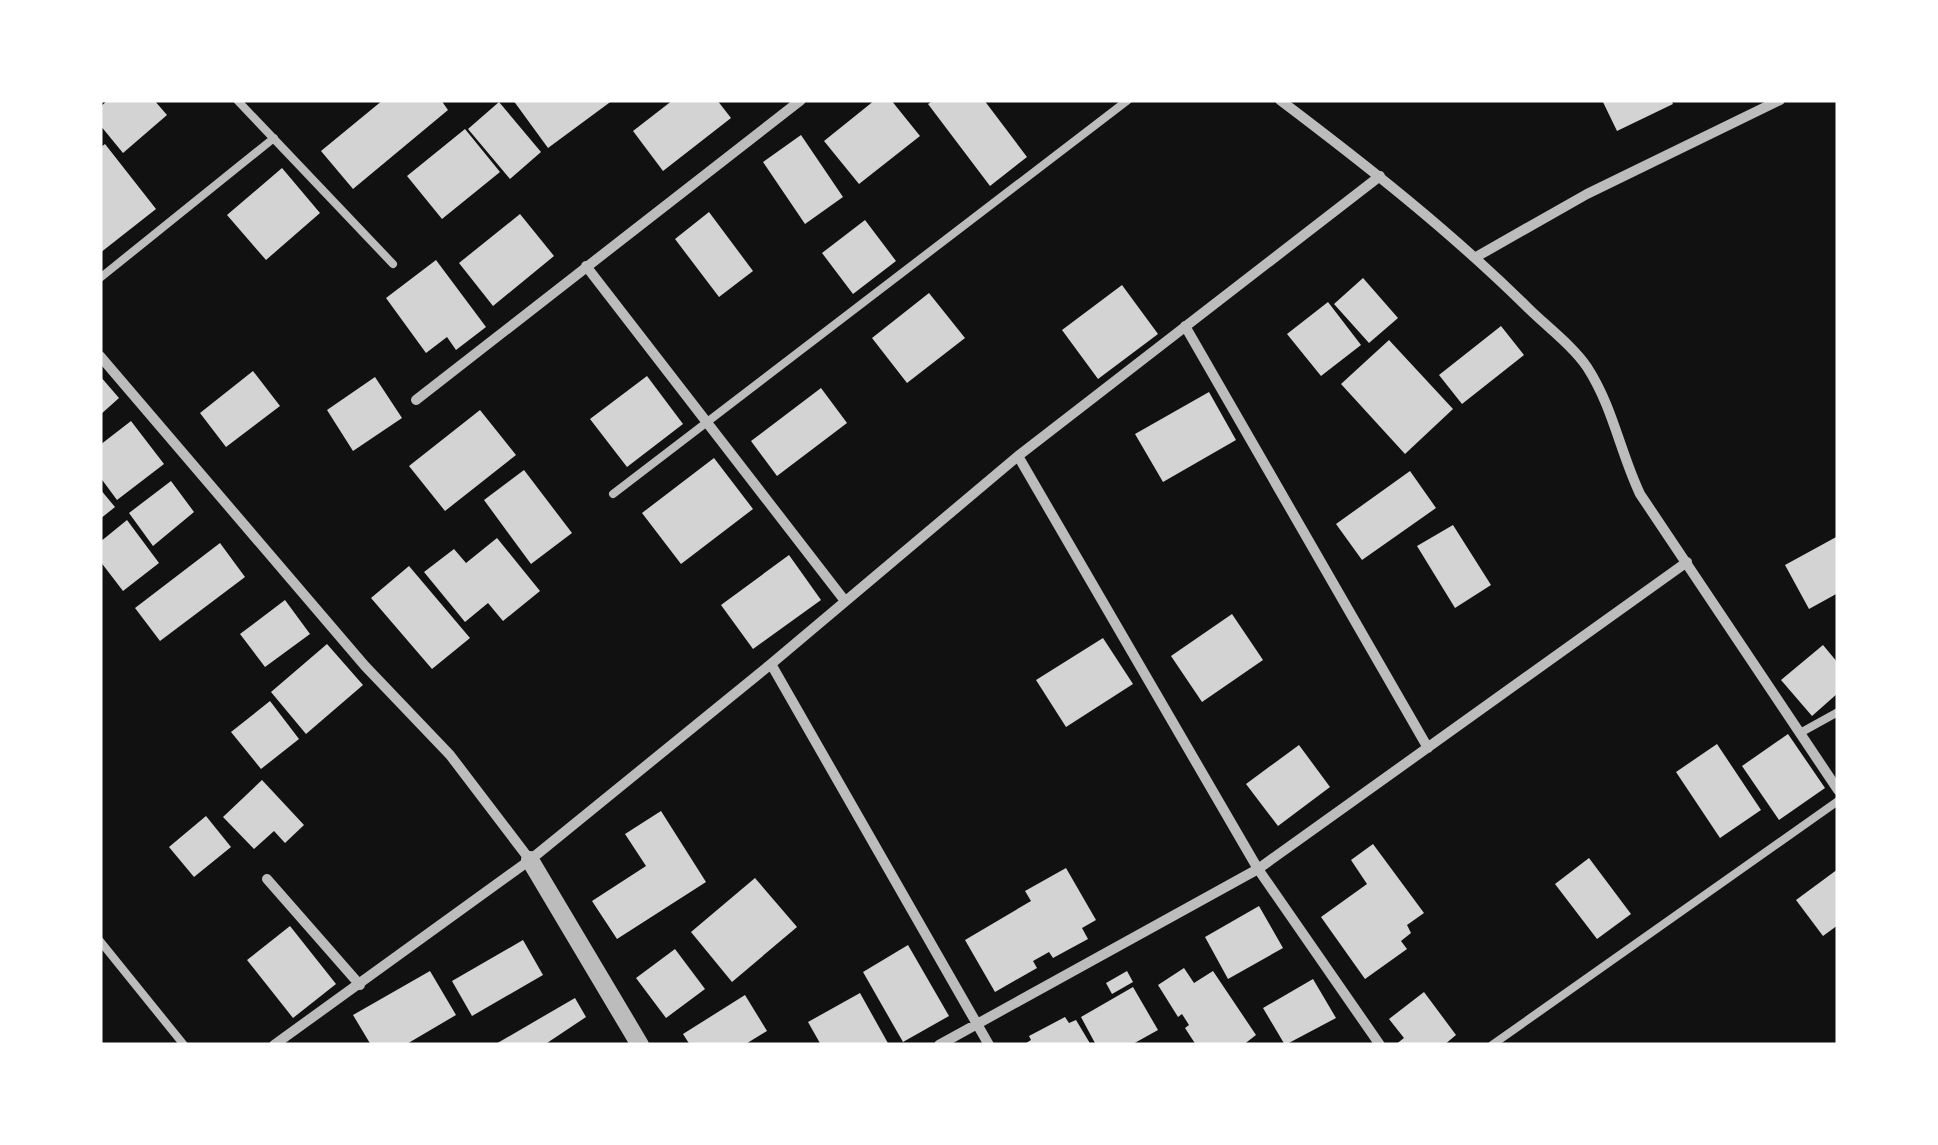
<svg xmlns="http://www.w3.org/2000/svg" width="1938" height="1145" font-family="'PT Sans Narrow',sans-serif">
<rect width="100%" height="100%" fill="#111"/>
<path fill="#d3d3d3" d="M108 100H154L167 115 123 153 100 125V107Z
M383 100H441L448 110 353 189 321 151Z
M513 100H613L548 148Z
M673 100H717L731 118 663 171 633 131Z
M875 100H891L920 136 859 184 824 141Z
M934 100H984L1027 157 990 186 928 104Z
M1602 100H1671L1673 104 1617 131Z
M499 102 541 152 510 179 468 129Z
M465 129 500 172 442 219 407 176Z
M801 135 843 197 805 224 763 162Z
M105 144 156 209 100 253V148Z
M282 168 320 213 266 260 227 215Z
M709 212 753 271 719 297 675 239Z
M520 214 554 256 493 306 459 263Z
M865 220 896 261 853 294 822 253Z
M436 260 486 327 456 350 447 337 426 353 386 298Z
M1363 278 1398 318 1369 343 1334 304Z
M1122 285 1158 334 1098 379 1062 330Z
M929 293 965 338 907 383 872 338Z
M1328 302 1361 345 1321 376 1287 334Z
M1501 326 1524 355 1462 404 1439 375Z
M1389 340 1453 409 1405 454 1341 384Z
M253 371 280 406 226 447 200 413Z
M100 376 119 398 100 415Z
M647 376 683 424 627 467 590 419Z
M375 377 402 418 353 451 327 410Z
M821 388 847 423 777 476 751 441Z
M1209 392 1236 440 1163 482 1135 434Z
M480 410 516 455 445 511 409 466Z
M131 421 164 464 117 500 100 477V445Z
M714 458 753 509 681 564 642 513Z
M524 470 572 533 531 564 484 500Z
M1410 471 1436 508 1362 560 1336 524Z
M171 481 194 512 153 546 129 513Z
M100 489 115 507 100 519Z
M127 520 159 563 123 591 100 561V542Z
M1453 525 1491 585 1455 608 1417 546Z
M1838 536V593L1809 609 1785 565Z
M497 538 540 591 503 621 488 603 465 622 424 572 454 549 466 563Z
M220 543 245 577 160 641 135 608Z
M789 555 821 600 753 649 721 605Z
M409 566 470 638 432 669 371 598Z
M285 600 310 634 265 667 240 634Z
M1232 614 1263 660 1202 702 1171 656Z
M1103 638 1133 684 1066 727 1036 680Z
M327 644 363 685 306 734 271 692Z
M1823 645 1838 663V693L1812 716 1781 680Z
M270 701 299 739 261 769 231 732Z
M1788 734 1825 788 1779 820 1742 766Z
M1717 744 1761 810 1720 838 1676 772Z
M1299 745 1330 787 1278 826 1246 784Z
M262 780 304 825 285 843 274 831 254 849 223 817Z
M661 811 706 882 617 939 592 901 646 866 625 834Z
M206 816 231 847 194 877 169 847Z
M1373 844 1424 913 1407 925 1411 933 1401 941 1407 949 1365 979 1321 917 1367 884 1351 860Z
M1589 858 1631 914 1597 939 1555 884Z
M1066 868 1096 920 1082 928 1088 939 1053 958 1049 952 1033 961 1037 968 995 992 965 940 1031 901 1025 891Z
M1838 869V925L1823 936 1796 900Z
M755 878 797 927 732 982 691 932Z
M1259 906 1283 948 1228 979 1205 937Z
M290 926 336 984 293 1018 247 960Z
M523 940 543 975 472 1016 452 981Z
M908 945 949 1016 903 1042 863 972Z
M675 949 705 989 666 1018 636 978Z
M1184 968 1194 983 1213 971 1256 1035 1243 1045H1196L1185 1028 1189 1025 1182 1014 1178 1017 1158 985Z
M430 971 456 1015 405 1045H371L353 1015Z
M1127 971 1133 982 1112 994 1106 983Z
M1313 979 1336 1018 1285 1045 1263 1008Z
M1133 987 1158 1030 1131 1045H1096L1081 1017Z
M1424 992 1456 1035 1444 1045H1395L1404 1038 1389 1019Z
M860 993 889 1045H821L808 1022Z
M745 995 767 1031 744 1045H690L683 1034Z
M575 998 586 1017 544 1045H494Z
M1065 1017 1069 1023 1076 1020 1091 1045H1023L1031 1040 1029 1036Z"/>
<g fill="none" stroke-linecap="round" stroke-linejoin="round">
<path stroke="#bcbcbc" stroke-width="8" d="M237 100 393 264
M100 278 274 138
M613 494 1128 100
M1800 733 1838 712
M100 941 184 1045
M1492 1045 1838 801"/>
<path stroke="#bcbcbc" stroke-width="10" d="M1280 100C1366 165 1450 231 1527 307 1546 326 1572 345 1587 367 1613 407 1620 452 1640 494L1838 790
M1476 257 1587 194 1780 100
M586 266 845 601
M1185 326 1428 748
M100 356 365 666 450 755 530 860
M416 400 801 100
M1018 456 1258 869 1380 1045
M771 664 989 1045
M267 879 360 985
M274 1045 530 860 771 664 1018 456 1380 176
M939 1045 1258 869 1687 562"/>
<path stroke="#bcbcbc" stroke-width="18" d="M530 860 640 1045"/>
</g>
<rect width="1938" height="1145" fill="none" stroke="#ffffff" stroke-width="205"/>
</svg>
